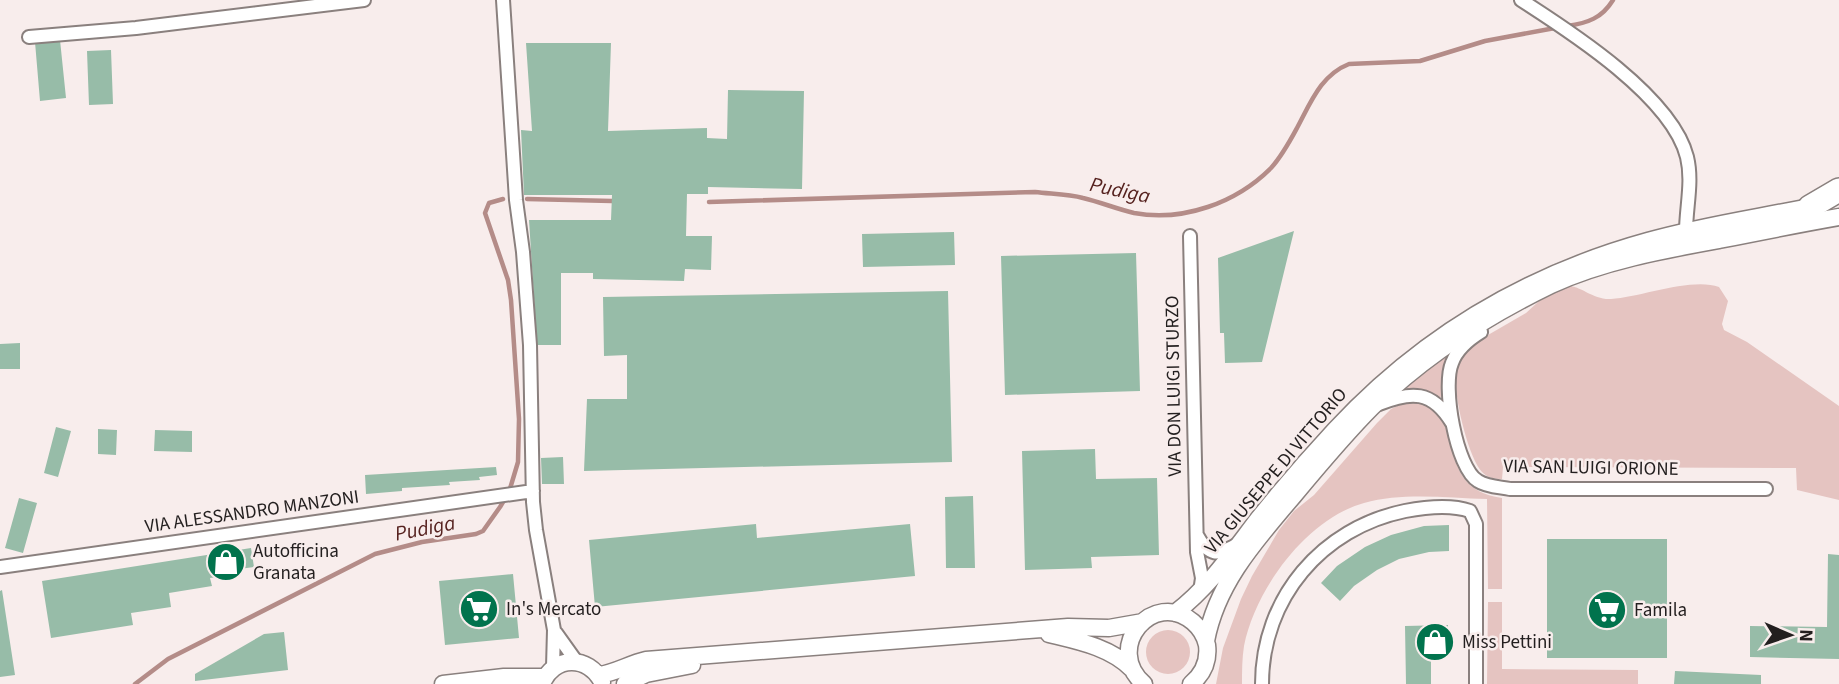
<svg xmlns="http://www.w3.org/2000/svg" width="1839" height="684" font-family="'Source Sans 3',sans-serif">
<rect width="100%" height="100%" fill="#f8edec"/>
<path fill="#e5c4c1" d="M1565 285C1582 286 1593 300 1611 299 1641 297 1692 277 1719 287L1728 301 1722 324 1724 330 1747 342 1839 406V500L1797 490 1796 468 1503 467 1502 479C1494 479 1488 478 1482 472 1468 458 1452 390 1456 370 1458 360 1463 353 1469 346L1526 313 1549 292Z
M1447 355 1443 397C1433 398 1422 389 1407 389L1406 386Z
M1405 402C1475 398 1425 488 1502 498V589H1488L1487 499C1447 498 1403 492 1364 503 1306 519 1255 590 1244 646 1242 659 1242 671 1242 684H1216L1223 648 1241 599 1252 576 1279 530 1294 511 1314 495 1377 423 1391 409Z
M1488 602H1502V669L1638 670V684H1487Z
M1146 652a22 22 0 1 1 44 0a22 22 0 1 1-44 0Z"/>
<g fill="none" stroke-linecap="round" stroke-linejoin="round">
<path stroke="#b48c88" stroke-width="4.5" d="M1567 26C1588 23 1602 18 1613 0
M527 199 612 201
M709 202 1035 192C1051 194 1068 194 1083 198 1100 202 1117 209 1134 213 1183 222 1236 203 1271 168 1282 156 1290 141 1297 128 1311 102 1321 75 1349 64L1420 61 1485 41 1555 28
M135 684 168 659 375 554 422 542 476 534 483 531 500 507 509 492 518 462 519 419 511 300 508 280 485 213 489 203 503 199"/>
</g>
<path fill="#97bca8" d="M60 40 66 98 40 101 35 42Z
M526 43H611L608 131 707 128V138L727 139 728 90 804 91 802 189 708 187V194H687L686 236H712L711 270 685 269 684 281 593 279V273H561V345H537L529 220H611L612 195H524L521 130 532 131Z
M111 50 113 104 89 105 87 51Z
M1294 231 1262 362 1225 363 1224 333H1220L1218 258Z
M954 232 955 265 863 267 862 234Z
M1136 253 1140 391 1005 395 1001 256Z
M948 291 952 462 584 471 587 399H627V355L604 356 603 297Z
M20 343V369H0V344Z
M56 427 71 431 58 477 44 473Z
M98 429 117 430 116 455 98 454Z
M155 430 192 431V452L154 451Z
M1095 449 1096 479 1157 478 1159 555 1091 557 1092 568 1025 570 1022 451Z
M563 457 564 484H542L541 458Z
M496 467 497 475 479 477 480 480 449 482 450 485 402 488V491L366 494 365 475Z
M973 496 975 568H946L945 497Z
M19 498 37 503 23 553 5 548Z
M756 524 757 538 910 524 915 576 595 607 589 540Z
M1449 525V551L1429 552 1399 559 1377 570 1354 586 1340 601 1321 583 1337 566 1365 547 1391 535 1424 526Z
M1547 539H1667V658H1547Z
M251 548 254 567 232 570 233 575 210 578 212 586 169 593 171 607 131 613 133 625 51 638 42 581Z
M1828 554 1839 555V659L1750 657V626L1827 627Z
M513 574 519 638 445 645 439 581Z
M2 590 15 675 0 677V591Z
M1448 625V651H1431V684H1406L1405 626Z
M284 632 288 670 195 681V674L264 634Z
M1675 671 1761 675V684H1674Z"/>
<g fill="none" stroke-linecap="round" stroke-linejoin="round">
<g stroke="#8a807e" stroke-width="16">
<path id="minor" d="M503 0 516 200 523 252 530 345 533 502 536 530 554 630 553 667
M1521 0C1571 32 1672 97 1687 157 1693 182 1686 207 1686 232
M29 37 136 28 364 0
M1190 236 1197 552 1202 578 1200 592
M1481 332C1468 340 1457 349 1452 363 1442 386 1456 468 1478 481 1487 487 1500 487 1510 489H1766
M1379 404C1411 391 1432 390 1452 423
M1197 535C1209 557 1217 556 1238 544
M0 567 533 491
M556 633 576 661
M1262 684C1262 598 1322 528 1405 511 1426 507 1450 504 1470 511L1476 524V684"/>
</g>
<g stroke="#8a807e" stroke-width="19">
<path id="tertiary" d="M1175 613C1210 586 1232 553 1259 518 1283 488 1309 458 1335 430 1422 336 1525 275 1648 241 1704 225 1763 217 1819 205
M1049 634C1078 641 1110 647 1132 669
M1206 641C1217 582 1257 539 1295 494 1320 464 1345 434 1372 407 1423 357 1487 316 1551 285 1603 261 1664 250 1719 240 1759 232 1799 224 1839 217
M599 675C615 673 629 664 646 660L1068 627 1109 628 1143 622
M443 684 504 677H544
M542 684C553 655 589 655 602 682
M625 684 646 674 692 665
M1144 684C1103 648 1153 588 1193 622 1200 628 1205 636 1207 645 1209 661 1203 674 1191 684"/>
</g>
<g stroke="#8a807e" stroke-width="26">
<path id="motorway" d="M1810 207 1839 190"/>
</g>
<use href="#minor" stroke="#fff" stroke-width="12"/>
<use href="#tertiary" stroke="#fff" stroke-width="16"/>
<use href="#motorway" stroke="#fff" stroke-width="23"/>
</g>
<defs>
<g id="shop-disc" transform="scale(2.0125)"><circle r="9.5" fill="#01734d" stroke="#f8edec"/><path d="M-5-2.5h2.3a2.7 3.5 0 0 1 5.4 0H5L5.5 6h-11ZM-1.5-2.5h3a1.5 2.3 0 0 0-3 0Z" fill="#fff"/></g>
<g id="supermarket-disc" transform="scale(2.0125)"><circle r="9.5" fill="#01734d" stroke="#f8edec"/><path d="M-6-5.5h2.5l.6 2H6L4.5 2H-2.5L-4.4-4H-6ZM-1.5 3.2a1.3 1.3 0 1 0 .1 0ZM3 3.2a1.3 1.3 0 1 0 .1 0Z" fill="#fff"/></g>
</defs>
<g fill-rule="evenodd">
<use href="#shop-disc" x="226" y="562"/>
<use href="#supermarket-disc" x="479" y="609"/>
<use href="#supermarket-disc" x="1607" y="610"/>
<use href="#shop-disc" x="1435" y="642"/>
</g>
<g text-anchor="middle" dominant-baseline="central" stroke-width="5" stroke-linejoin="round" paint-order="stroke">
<g font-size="19" fill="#231f1f" stroke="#f8edec">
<text transform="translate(1174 386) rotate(-91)">VIA DON LUIGI STURZO</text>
<text transform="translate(1591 468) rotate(1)">VIA SAN LUIGI ORIONE</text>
<text transform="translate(1276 471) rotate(-50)">VIA GIUSEPPE DI VITTORIO</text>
<text transform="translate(252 512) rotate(-8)">VIA ALESSANDRO MANZONI</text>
</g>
<g font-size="19" fill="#231f1f" stroke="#f8edec" text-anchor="start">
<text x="253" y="551">Autofficina<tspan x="253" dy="22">Granata</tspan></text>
<text x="506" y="609">In's Mercato</text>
<text x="1634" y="610">Famila</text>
<text x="1462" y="642">Miss Pettini</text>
</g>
<g font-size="21" font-style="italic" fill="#55211e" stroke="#f8edec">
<text transform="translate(1120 190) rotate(12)">Pudiga</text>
<text transform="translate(425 528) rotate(-11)">Pudiga</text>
</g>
</g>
<g transform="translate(1790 635) rotate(92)" stroke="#f8edec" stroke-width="5" paint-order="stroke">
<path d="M0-5L12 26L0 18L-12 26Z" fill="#231f1f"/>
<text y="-10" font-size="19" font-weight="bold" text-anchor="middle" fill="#231f1f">N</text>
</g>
</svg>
